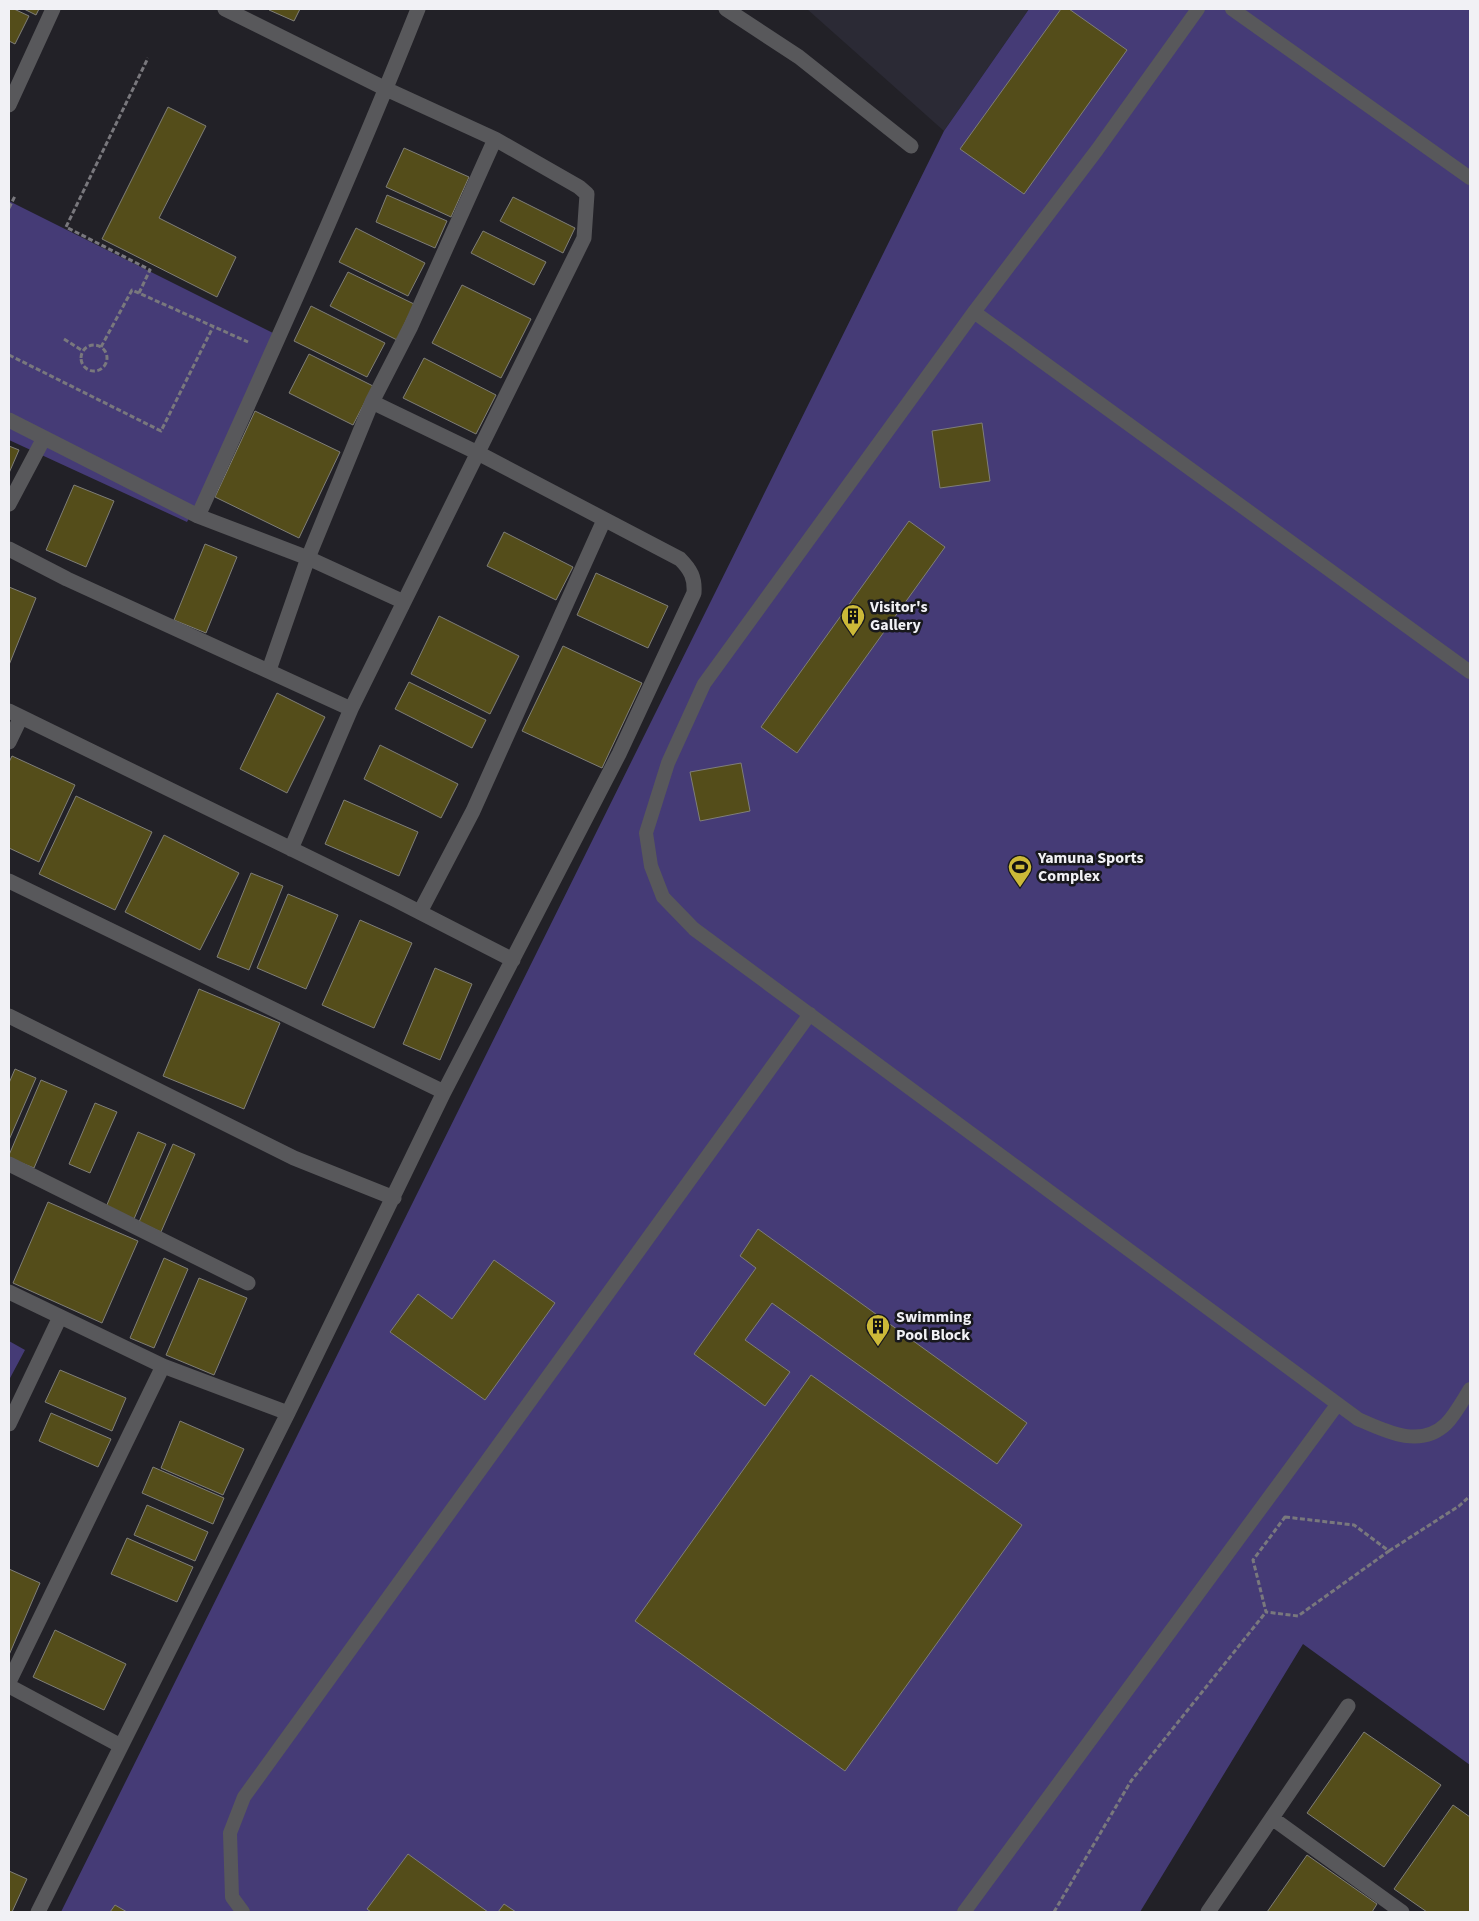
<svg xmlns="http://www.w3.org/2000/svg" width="1479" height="1921" font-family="'Source Sans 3',sans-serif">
<rect width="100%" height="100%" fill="#222127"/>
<path fill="#2b2a35" d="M807 9H1029L944 131Z"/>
<path fill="#453b76" d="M1029 9H1470V1765L1303 1644 1140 1912H61L944 131Z
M9 201 283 338 187 522 9 440Z
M9 1341 25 1350 9 1380Z"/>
<path fill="#544d1a" stroke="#7f7e78" d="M9 9H14L29 16 15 44 9 41Z
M24 9H39L36 15Z
M270 9H300L294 21 269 10Z
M1061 9H1069L1127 50 1024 194 960 149Z
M168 107 206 126 159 218 236 257 217 297 102 239Z
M404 148 469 177 451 217 386 187Z
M387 195 447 221 435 248 376 222Z
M513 197 575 228 563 253 500 221Z
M356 228 425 263 408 296 339 262Z
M483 231 546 262 534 285 471 253Z
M348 272 414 304 397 340 330 306Z
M462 285 531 319 501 378 432 343Z
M311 306 385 343 367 377 294 341Z
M309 354 373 386 353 425 289 393Z
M424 358 496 395 476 434 403 398Z
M255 411 340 452 299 538 215 497Z
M982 423 990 481 940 488 932 431Z
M9 446 19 450 9 473Z
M74 485 114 501 86 567 46 550Z
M909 521 945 547 797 753 761 727Z
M504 532 573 567 556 600 487 566Z
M205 544 237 557 206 633 174 620Z
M596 573 668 606 648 648 577 615Z
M9 587 36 598 9 665Z
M439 616 519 656 490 714 411 674Z
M563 646 642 683 602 768 522 731Z
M409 682 486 720 472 748 395 709Z
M277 693 325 717 287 793 240 769Z
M380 745 458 784 441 818 364 779Z
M12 756 75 785 39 862 9 848V762Z
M741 763 750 811 700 821 690 772Z
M76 796 152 832 115 910 39 874Z
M344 800 418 832 399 876 325 844Z
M164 835 239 873 200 950 125 912Z
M251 873 283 886 249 970 217 957Z
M288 894 338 915 306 989 257 968Z
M360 920 412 943 374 1028 322 1005Z
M435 968 472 984 440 1060 403 1044Z
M199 989 280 1023 244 1109 163 1076Z
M15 1069 36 1078 9 1140V1083Z
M41 1080 67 1091 34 1168 9 1158V1155Z
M95 1103 117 1112 90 1173 69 1164Z
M138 1132 166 1144 134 1219 106 1207Z
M173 1144 195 1154 161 1232 139 1222Z
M48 1202 138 1241 102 1323 13 1283Z
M758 1229 1027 1423 997 1464 772 1303 745 1340 790 1372 765 1406 694 1354 756 1268 740 1256Z
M164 1258 188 1269 154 1348 130 1338Z
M494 1260 555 1303 485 1400 390 1332 418 1294 452 1319Z
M199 1278 247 1298 214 1375 166 1355Z
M60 1370 126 1398 112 1431 45 1402Z
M811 1375 1022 1525 845 1771 635 1621Z
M51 1413 111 1439 98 1467 39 1441Z
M180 1421 244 1449 223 1495 161 1468Z
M153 1467 224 1498 213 1524 142 1493Z
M147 1505 208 1532 195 1561 134 1535Z
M127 1538 193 1567 177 1602 111 1574Z
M9 1569 40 1583 9 1655Z
M55 1630 126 1664 104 1710 33 1677Z
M1364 1732 1441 1785 1384 1867 1307 1813Z
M1453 1805 1470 1817V1912H1427L1394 1889Z
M408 1854 488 1912H371L367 1909Z
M1307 1855 1377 1904 1372 1912H1267Z
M9 1871 27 1879 12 1912H9Z
M504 1904 516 1912H498Z
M115 1905 127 1912H110Z"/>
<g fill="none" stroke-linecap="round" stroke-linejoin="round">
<path stroke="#79787d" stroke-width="3" stroke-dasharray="5 2.5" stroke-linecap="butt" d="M9 208 15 196
M139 293 150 270 66 227 148 58
M64 339 83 351
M81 358a13 13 0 1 1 26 0a13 13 0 1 1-26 0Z
M101 347 132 290 248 342
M9 355 161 431 213 327
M1285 1517 1354 1525 1389 1551 1298 1616 1266 1612 1253 1560Z
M1389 1551 1459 1506 1470 1496
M1054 1912 1131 1781 1266 1612"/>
<path stroke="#58585b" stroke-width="14" d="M1198 9 1097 150 974 312 704 684 668 763 646 833 651 866 663 897 694 929 1358 1419C1385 1431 1420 1449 1446 1424 1455 1415 1463 1400 1470 1389
M1232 9 1470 178
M974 312 1470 672
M243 1912 232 1897 230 1833 244 1797 810 1014
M964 1912 1337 1405"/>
<path stroke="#58585b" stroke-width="15" d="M225 9 386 89 495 139 579 187 587 194 584 238 351 709 291 849
M726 9 799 57 911 146
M9 105 53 9
M9 420 198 516 308 558 404 602
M9 504 44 438
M198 516C274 348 350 180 418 9
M9 549 67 579 351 709
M269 670 308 558 372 402 411 326 495 139
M9 711 394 899 513 960
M9 742 21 717
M9 881 444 1092
M420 912 473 811 604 520
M9 1016 294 1158 394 1198
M9 1164 248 1283
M9 1292 163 1366 288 1413
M9 1424 60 1317
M9 1682 163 1366
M9 1686 121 1746
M1272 1818 1402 1912
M38 1912 288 1413 444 1092 619 754 694 593C695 578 691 570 680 559L478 453 372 402
M1208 1912 1348 1706"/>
</g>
<defs>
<g id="building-pin" transform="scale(1.25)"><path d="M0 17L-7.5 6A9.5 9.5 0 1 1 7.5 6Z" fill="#ccb938" stroke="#18181d"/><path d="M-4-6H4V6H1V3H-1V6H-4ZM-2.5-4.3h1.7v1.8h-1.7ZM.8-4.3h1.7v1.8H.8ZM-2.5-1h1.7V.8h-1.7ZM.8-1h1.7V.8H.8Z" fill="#111"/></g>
<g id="stadium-pin" transform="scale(1.25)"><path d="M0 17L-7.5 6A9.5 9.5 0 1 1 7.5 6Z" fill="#ccb938" stroke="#18181d"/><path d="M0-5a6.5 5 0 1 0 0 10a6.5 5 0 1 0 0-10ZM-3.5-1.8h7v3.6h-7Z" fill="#111"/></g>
</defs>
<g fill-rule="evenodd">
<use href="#building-pin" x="853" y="616"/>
<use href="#stadium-pin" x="1020" y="867"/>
<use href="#building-pin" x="878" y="1326"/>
</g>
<g text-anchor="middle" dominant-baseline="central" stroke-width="5" stroke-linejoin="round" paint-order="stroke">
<g font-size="16" font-weight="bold" fill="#f1f1f5" stroke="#18181d" text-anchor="start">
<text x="870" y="607">Visitor's<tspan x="870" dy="18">Gallery</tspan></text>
<text x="1038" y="858">Yamuna Sports<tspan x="1038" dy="18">Complex</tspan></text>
<text x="896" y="1317">Swimming<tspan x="896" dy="18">Pool Block</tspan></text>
</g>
</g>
<rect width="1479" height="1921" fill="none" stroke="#f1f1f5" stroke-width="20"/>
</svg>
